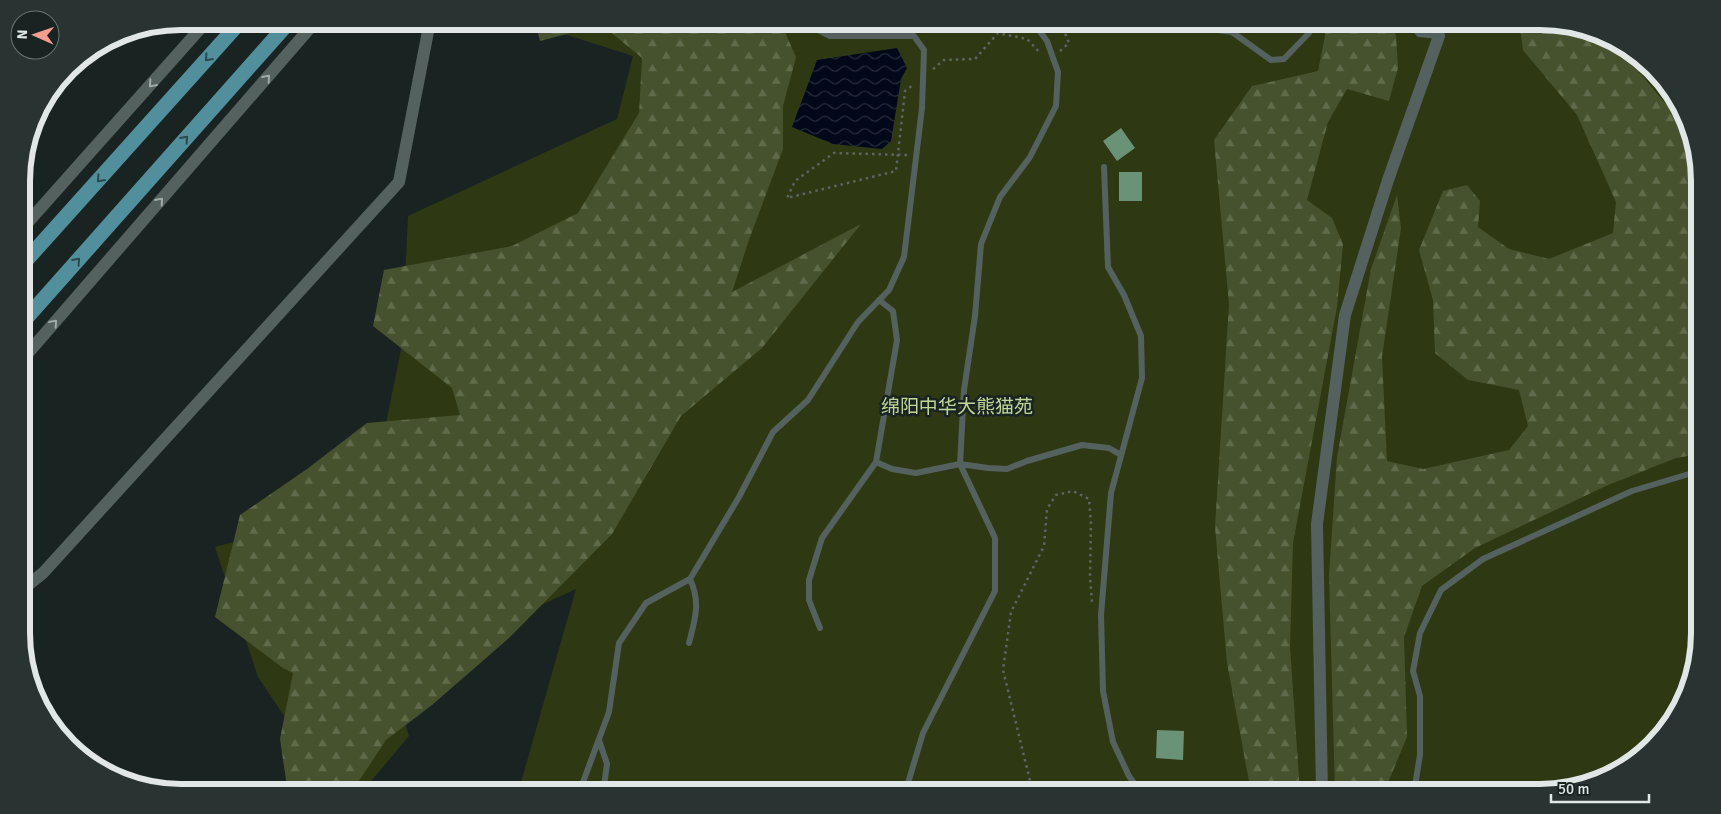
<svg xmlns="http://www.w3.org/2000/svg" width="1721" height="814" font-family="Signika,'Noto Sans SC',sans-serif">
<defs>
<pattern id="forest-firs" width="22" height="20" patternUnits="userSpaceOnUse" patternTransform="scale(1.25)"><rect width="22" height="20" fill="#46522d"/><path d="M5 1l3.5 6h-7zM16 11l3.5 6h-7z" fill="#606b4b"/></pattern>
<pattern id="water-waves" width="16" height="10" patternUnits="userSpaceOnUse" patternTransform="scale(1.25)"><rect width="16" height="10" fill="#00081a"/><path d="M0 5q4-4 8 0t8 0" fill="none" stroke="#252c3b"/></pattern>
</defs>
<rect width="100%" height="100%" fill="#192422"/>
<path fill="#2e3914" d="M547 21H1540L1602 34 1667 84 1698 160 1700 633 1687 695 1667 731 1629 766 1550 792 518 793 576 589 389 675 409 736 361 793H336L258 677 215 547 369 506 402 345 408 216 617 119 633 56 545 28Z"/>
<path fill="url(#forest-firs)" d="M535 21H780L796 57 783 106V149L750 237 732 292 861 224 762 348 681 416 612 534 509 638 432 705 386 740 351 793H288L280 739 293 673 283 668 215 617 240 515 307 469 367 423 460 415 452 388 373 326 384 270 512 246 578 213 639 113 642 58 602 25 540 41Z
M1324 21H1387L1396 35 1398 68 1389 101 1347 89 1328 122 1307 200 1332 218 1343 244 1337 307 1293 543 1290 647 1300 792H1251L1227 663 1215 527 1229 304 1214 140 1252 86 1318 71 1325 36Z
M1519 21H1540L1602 34 1639 63V72L1665 103 1681 119 1698 160 1699 454 1676 458 1606 486 1475 548 1422 586 1404 637 1407 737 1384 792H1335L1329 575 1337 457 1371 269 1397 195 1401 228 1382 357 1387 461 1423 469 1509 450 1528 426 1519 390 1468 380 1435 353 1433 300 1419 250 1443 191 1467 185 1480 201 1478 227 1509 249 1549 259 1613 233 1616 202 1577 115 1523 50Z"/>
<path fill="url(#water-waves)" d="M897 48 907 68 901 79 891 141 882 149 833 144 792 127 817 60Z"/>
<path fill="#6a9277" d="M1121 128 1135 148 1117 161 1103 141Z
M1119 172H1142V201H1119Z
M1157 730 1184 731 1183 760 1156 758Z"/>
<g fill="none" stroke-linecap="round" stroke-linejoin="round">
<path stroke="#5b6563" stroke-width="2.5" stroke-dasharray="2.5 4" stroke-linecap="butt" d="M1060 51 1069 43 1060 21
M933 69 944 60 975 59 998 33 1027 39 1041 54
M907 155 834 153 795 181 787 198 896 171 905 91 913 85
M1033 793 1003 670 1011 612 1044 546 1047 509 1056 495 1073 491 1089 499 1091 524 1090 577 1092 602"/>
<path stroke="#54615f" stroke-width="6" d="M1173 21 1181 28H1203L1232 32 1271 60 1284 59 1308 34 1317 21
M1408 21 1419 34 1439 36
M1104 167 1108 267 1124 295 1141 336 1142 378 1111 493 1101 615 1103 691 1113 742 1129 776 1141 793
M876 462 892 469 916 473 960 464 988 468 1007 469 1027 461 1082 445 1109 448 1121 455
M820 628 809 600V580L822 538 876 462 897 340 893 311 879 300
M689 643C695 619 701 603 690 579
M599 740 607 764 603 793
M1414 792 1420 755V696L1413 671 1420 633 1441 590 1483 559 1632 491 1699 471
M579 793 609 712 619 643 646 603 690 579 739 497 773 432 808 400 858 322 889 290 904 257 922 108 924 50 914 36H830L818 30 816 21
M905 793 923 733 995 591V538L960 464 964 390 975 316 981 244 1000 197 1030 157 1056 106 1058 72 1047 41 1032 21"/>
<path stroke="#54615f" stroke-width="12" d="M22 229 207 21
M22 360 316 21
M23 589 43 573 399 182 430 21
M1322 792 1317 524 1345 315 1388 180 1439 36 1436 21"/>
<path stroke="#528f9d" stroke-width="15" d="M22 265 241 21
M22 323 290 21"/>
</g>
<defs><path id="oneway-chevron" d="M-2-3.5L2.5 0L-2 3.5" fill="none" stroke-width="1.6" stroke-linecap="round" stroke-linejoin="round" transform="scale(1.25)"/></defs>
<g stroke="#2d494d">
<use href="#oneway-chevron" transform="translate(208 58) rotate(132)"/>
<use href="#oneway-chevron" transform="translate(185 139) rotate(-48)"/>
<use href="#oneway-chevron" transform="translate(100 179) rotate(132)"/>
<use href="#oneway-chevron" transform="translate(77 261) rotate(-48)"/>
</g>
<g stroke="#a1aba9">
<use href="#oneway-chevron" transform="translate(267 78) rotate(-49)"/>
<use href="#oneway-chevron" transform="translate(152 84) rotate(131)"/>
<use href="#oneway-chevron" transform="translate(160 201) rotate(-49)"/>
<use href="#oneway-chevron" transform="translate(54 323) rotate(-49)"/>
</g>
<g text-anchor="middle" dominant-baseline="central" stroke-width="5" stroke-linejoin="round" paint-order="stroke">
<g font-size="19" fill="#c1d796" stroke="#192422">
<text x="957" y="407">绵阳中华大熊猫苑</text>
</g>
</g>
<path d="M0 0H1721V814H0ZM181 30H1540A151 151 0 0 1 1691 181V633A151 151 0 0 1 1540 784H181A151 151 0 0 1 30 633V181A151 151 0 0 1 181 30Z" fill="#293432" fill-rule="evenodd"/>
<path fill="none" stroke="#e0e7e6" stroke-width="6" d="M181 30H1540A151 151 0 0 1 1691 181V633A151 151 0 0 1 1540 784H181A151 151 0 0 1 30 633V181A151 151 0 0 1 181 30Z"/>
<g transform="translate(35 35) rotate(272)"><circle r="24" fill="#192422" stroke="#697270"/>
<path d="M0-4L9 19L0 12L-9 19Z" fill="#f59d8f"/>
<text y="-8" font-size="14" font-weight="bold" text-anchor="middle" fill="#e0e7e6">N</text>
</g>
<path d="M1551 794v8h98v-8" fill="none" stroke="#e0e7e6" stroke-width="2.5"/>
<text x="1558" y="794" font-size="15" fill="#e0e7e6" stroke="#192422" stroke-width="4" paint-order="stroke">50 m</text>
</svg>
